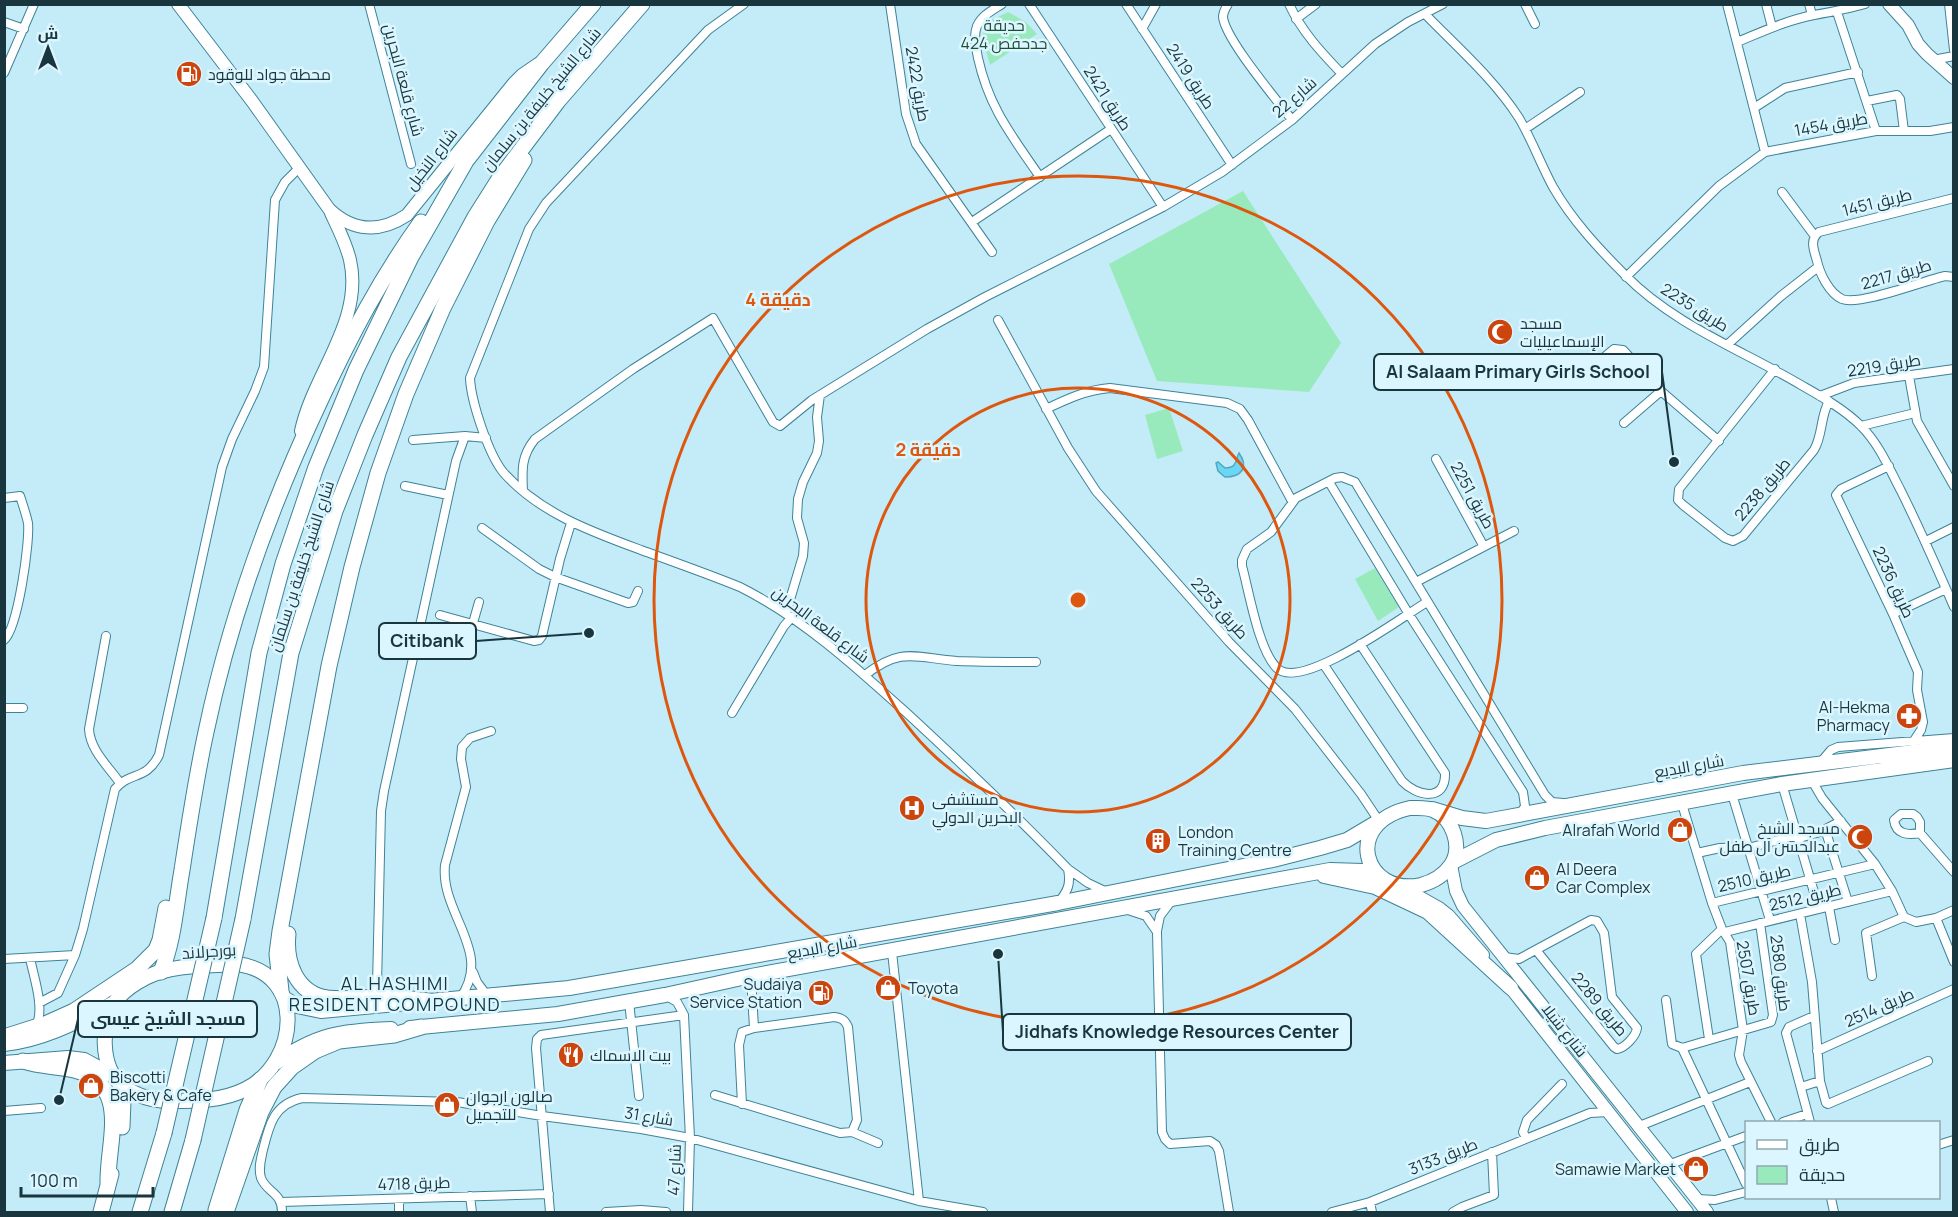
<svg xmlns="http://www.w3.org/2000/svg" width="1958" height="1217" font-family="Manrope,Cairo,sans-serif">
<rect width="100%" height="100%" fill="#c3ecf8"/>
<path fill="#98eabc" d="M1008 12 1026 22 1037 34 990 65 982 37 988 22Z
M1243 191 1341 343 1309 392 1157 381 1109 264Z
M1169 408 1183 451 1157 459 1145 415Z
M1375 568 1399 607 1378 621 1355 579Z"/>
<path fill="#6cd7f5" stroke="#53a7be" stroke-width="1.5" d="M1239 453C1249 467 1242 477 1225 477L1218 471 1216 463 1218 462 1225 468C1238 468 1235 460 1239 453Z"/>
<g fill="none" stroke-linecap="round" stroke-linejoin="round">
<g stroke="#3e8397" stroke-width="10">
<path id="street" d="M369 4 411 164
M744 4 708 30 546 203 529 229 470 378C471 401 488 453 503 472 539 513 592 532 641 550 674 562 708 574 740 587 804 619 858 669 910 716 964 766 1017 816 1068 869L1088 883 1107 892
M890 4 906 114 916 144 992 252
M1002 4C993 10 982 15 977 26 973 36 976 47 978 58 989 108 1012 136 1040 177
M1029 4 1163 207
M1126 4 1232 165
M1228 4C1225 9 1223 12 1223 17 1225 39 1277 100 1292 120
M1289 4C1302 32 1321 52 1342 74
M1525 4 1535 24
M1727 4 1765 152
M1766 4 1772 27
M1809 4 1812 15
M1949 4 1954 50
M1837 12 1876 131
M1425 14C1457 47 1494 79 1519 118 1532 140 1541 165 1553 187 1572 220 1598 248 1625 275 1674 325 1742 350 1801 385 1822 397 1844 409 1861 426 1879 444 1889 468 1901 491 1920 529 1937 568 1954 607
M1296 19 1316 4
M4 22 24 29
M1142 29 1156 4
M1737 42C1762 32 1787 20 1814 15 1831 12 1848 9 1865 4
M1933 60 1954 56
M4 73 34 4
M1867 101 1897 95 1900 99 1904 131
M1754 108 1785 88 1858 72
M1525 129 1580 92
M1782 192 1814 235
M1954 198 1819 232C1809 240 1814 250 1817 261 1820 274 1829 293 1842 299 1859 306 1923 281 1945 276L1954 277
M972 222 1111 129
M1626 277 1719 186 1765 152 1876 131H1930L1954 127
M998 320 1068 448 1096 491 1229 642 1295 709 1361 794 1379 821
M1727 345 1781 296 1818 267
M1775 369 1679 489 1678 500 1683 505 1725 538 1733 541 1743 536 1814 450C1823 435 1820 417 1829 401
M1584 374 1614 349 1623 350 1661 391 1719 441
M1909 376 1917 421 1954 486
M1820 396 1854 383 1954 369
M1046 409C1067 399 1086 390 1110 388L1227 403 1240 409 1248 420 1292 501
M1624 423 1661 391
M1861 426 1915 413
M413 440 465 436 486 438
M1436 459 1483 545
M1889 466 1841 489 1836 495 1893 614 1918 672 1917 690 1923 722 1921 730 1913 742
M1329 482 1410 616 1523 792 1525 806 1520 815
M405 486 448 495
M523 491C522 470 521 456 535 439L633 369 713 318 773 422 780 426 812 400 927 329 985 297 1163 207 1222 172 1292 120 1375 44 1408 22 1443 4
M4 498 20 496C23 505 26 514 28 523 30 542 18 628 4 640
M482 528 539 569 555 577 628 603 633 602 638 591
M1926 541 1954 527
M1416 582 1514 531
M1427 602C1402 617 1303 690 1278 669 1259 653 1249 591 1242 566V560L1247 549 1271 532 1296 498 1335 478 1342 477 1355 482 1545 795 1552 802 1563 803
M786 613 803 556 804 543 797 518 798 499 803 482 817 453 819 441 817 417 820 395
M1893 614 1946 589
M440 615 534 641 539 640 542 636 560 559 571 523
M473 623 479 602
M106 636 89 729C90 750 108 766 120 783
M1324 665 1402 781C1416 796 1446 803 1445 773L1360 644
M865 675C902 646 916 658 957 661 983 662 1010 662 1036 662
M4 708H23
M732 713 784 626 792 617
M1820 763 1831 750 1838 747 1954 738
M1811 779 1822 798 1875 864 1892 891 1904 917 1916 922 1936 918 1954 962
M1782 784 1819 909
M1732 794 1770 920
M1682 804 1712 903 1722 929 1730 942 1743 1030 1739 1055 1741 1062 1771 1122
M1825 829 1848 902
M1920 833C1908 835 1896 835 1894 820L1901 814H1913L1917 817 1920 822V833L1954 872
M1697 853 1720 848 1752 847 1790 837H1803L1820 832 1841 821
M1058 903C1068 891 1071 884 1068 869
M1712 903 1875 864
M1829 907 1835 940
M1128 910 1146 916 1157 932 1162 1132 1165 1139 1170 1144 1210 1141 1216 1145 1219 1151 1229 1212
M1800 914 1812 982 1820 1081 1826 1103 1828 1104 1928 1061
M1936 918 1954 910
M1157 931 1160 916 1172 900
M1725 932 1892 891
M892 952 919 1201
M1504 957 1519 959 1591 920 1597 921 1604 933 1612 997 1637 1028C1636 1036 1625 1048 1617 1049L1614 1047 1536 950
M30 958C34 979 45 1007 36 1027
M4 959 75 955
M473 972 477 982 488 997
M751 976 754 1028
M1872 976 1866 933 1904 917
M665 995 677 1002 684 1015 690 1138 688 1212
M372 998 377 985 381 811 384 791 456 461 465 436
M460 998C494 952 440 914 445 865L466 787 461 759 462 747 470 738 491 731
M1666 1000 1672 1044 1682 1048 1771 1022 1773 1015 1760 923
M629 1001 639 1096
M39 1003 58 993 75 955 83 929 115 789C130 771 146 781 159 755L222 467 232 439 255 391 264 367 275 200 285 182 299 168
M1709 1039 1696 954 1722 929
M1682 1048 1746 1184
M1817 1051 1954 989
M1801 1087 1820 1081
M715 1095 840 1133 852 1132 857 1120 848 1027C845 1020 842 1018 834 1017L754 1028 742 1032 739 1045 742 1104
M4 1111 41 1108
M1783 1122 1807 1114
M1810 1122 1786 1033 1789 1027 1814 1016
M1637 1127 1750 1082
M852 1132 878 1143
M1526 1138 1523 1132 1527 1120 1562 1084
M1938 1145 1954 1140
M1668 1165 1746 1136
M470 1196 472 1212
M1831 1198 1834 1212
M399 1199V1212
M1698 1199 1715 1200 1746 1192
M281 1202 549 1194
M1370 1202 1372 1212
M282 1212C282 1192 267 1193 261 1178 258 1168 261 1159 263 1150 269 1125 274 1104 302 1098L457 1102 542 1116 641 1129 690 1138 919 1201 983 1212
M550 1212 536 1048 537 1039 541 1035 684 1015
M606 1212 641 1210 666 1212
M1332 1212 1370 1202 1590 1113 1609 1112
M1453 1212 1462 1207 1494 1195 1492 1152"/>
</g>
<g stroke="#3e8397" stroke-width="14">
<path id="secondary" d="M178 4 252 101 329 209C353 232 380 233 407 215L514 83 522 75 538 64
M1889 4 1908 25 1918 44 1927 54 1954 78
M301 431C313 374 364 321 350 260 346 243 338 228 331 213
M1451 865 1456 891 1463 906 1707 1212
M1400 886 1439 908 1449 916 1483 955
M1506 982 1687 1212"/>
</g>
<g stroke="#3e8397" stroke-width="16">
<path id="primary" d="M1410 808C1417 808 1426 807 1433 810 1453 818 1463 847 1451 865 1444 875 1432 882 1421 885 1364 897 1341 823 1410 808Z
M1432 809 1462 818 1486 821 1743 773 1954 747
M1453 862 1496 840 1545 828 1782 784 1954 760
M1324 876 1375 887 1428 912 1511 988
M237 964C307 973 299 1062 246 1089 223 1101 195 1101 170 1101 154 1101 136 1096 123 1086 99 1068 100 1020 118 998 125 990 137 982 147 977 173 964 209 966 237 964Z
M284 998 297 1006 321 1011 569 988 1058 903 1273 860 1320 848 1347 840 1379 821
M410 1028 558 1014 665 995 751 976 1330 870 1363 871 1380 876
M4 1044C44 1040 80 1020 116 1002
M4 1063 68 1058 84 1060 115 1077
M274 1064C317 1034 340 1031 391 1029"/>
</g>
<g stroke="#3e8397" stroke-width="17">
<path id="highway" d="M214 918 259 653 283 564 316 467 356 370 411 257 466 161 542 63 593 4
M243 919 291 653 335 511 365 435 399 357 475 217 499 179 558 101 642 4
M288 934C285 962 296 993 327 998 344 1000 362 998 378 997 395 997 413 999 429 1001
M161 972C174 940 176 904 182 870 189 824 196 778 206 732 230 617 271 505 321 399 351 335 380 279 421 222
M281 991 277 954 280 931 329 666 352 567 378 473 406 394 443 308 487 221 524 160
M4 1037 45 1024 74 1011 137 969 156 950 160 940 166 908
M23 1061C41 1067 57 1066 74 1070 132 1085 107 1141 108 1183
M121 1085 123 1101 122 1127
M216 1210 247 1110 260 1080
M101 1212 111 1174
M140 1212 164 1133
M172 1212 193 1140
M226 1212 261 1112 274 1087 292 1067 315 1051 339 1041 394 1035 421 1027"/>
</g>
<use href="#street" stroke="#fff" stroke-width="8"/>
<use href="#secondary" stroke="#fff" stroke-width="12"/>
<use href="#primary" stroke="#fff" stroke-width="14"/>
<use href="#highway" stroke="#fff" stroke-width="15"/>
<g stroke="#3e8397" stroke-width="17" stroke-linecap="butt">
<path id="highway-bridge" d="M164 1133 214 918
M193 1140 243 919"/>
</g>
<use href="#highway-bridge" stroke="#fff" stroke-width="15"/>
</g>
<g fill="none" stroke="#de570e" stroke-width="3">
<circle cx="1078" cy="600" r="212"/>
<circle cx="1078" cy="600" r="424"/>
</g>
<defs>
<g id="fuel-disc" transform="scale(1.35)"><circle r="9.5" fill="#cc450d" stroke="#dcf6ff"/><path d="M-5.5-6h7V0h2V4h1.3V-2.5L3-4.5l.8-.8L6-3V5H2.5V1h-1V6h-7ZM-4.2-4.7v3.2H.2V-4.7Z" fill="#fff"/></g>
<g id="mosque-disc" transform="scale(1.35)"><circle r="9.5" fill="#cc450d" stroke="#dcf6ff"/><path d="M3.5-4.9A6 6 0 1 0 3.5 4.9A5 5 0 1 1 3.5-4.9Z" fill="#fff"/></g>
<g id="pharmacy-disc" transform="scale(1.35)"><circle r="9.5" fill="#cc450d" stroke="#dcf6ff"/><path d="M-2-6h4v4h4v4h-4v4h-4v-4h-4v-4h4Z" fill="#fff"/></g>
<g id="hospital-disc" transform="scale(1.35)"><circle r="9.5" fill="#cc450d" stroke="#dcf6ff"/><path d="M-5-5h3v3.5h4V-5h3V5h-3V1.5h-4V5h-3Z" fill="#fff"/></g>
<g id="shop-disc" transform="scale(1.35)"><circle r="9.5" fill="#cc450d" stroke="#dcf6ff"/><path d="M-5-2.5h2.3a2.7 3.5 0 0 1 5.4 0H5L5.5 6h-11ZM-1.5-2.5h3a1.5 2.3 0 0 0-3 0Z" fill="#fff"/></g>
<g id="building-disc" transform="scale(1.35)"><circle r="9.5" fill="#cc450d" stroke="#dcf6ff"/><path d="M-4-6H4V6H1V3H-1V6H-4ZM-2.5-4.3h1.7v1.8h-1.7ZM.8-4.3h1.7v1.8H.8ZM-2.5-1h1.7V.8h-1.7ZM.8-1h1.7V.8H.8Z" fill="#fff"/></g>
<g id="restaurant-disc" transform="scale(1.35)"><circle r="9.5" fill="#cc450d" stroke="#dcf6ff"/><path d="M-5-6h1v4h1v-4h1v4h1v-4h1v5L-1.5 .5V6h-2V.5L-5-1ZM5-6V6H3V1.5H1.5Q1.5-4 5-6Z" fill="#fff"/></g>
</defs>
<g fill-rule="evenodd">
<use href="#fuel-disc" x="189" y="74"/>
<use href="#mosque-disc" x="1500" y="332"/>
<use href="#pharmacy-disc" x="1909" y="716"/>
<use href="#hospital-disc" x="912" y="808"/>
<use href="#shop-disc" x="1680" y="830"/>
<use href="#mosque-disc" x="1860" y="837"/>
<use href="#building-disc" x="1158" y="841"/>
<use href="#shop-disc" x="1537" y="878"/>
<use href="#shop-disc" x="888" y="988"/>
<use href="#fuel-disc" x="821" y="993"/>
<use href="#restaurant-disc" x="571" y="1055"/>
<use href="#shop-disc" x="91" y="1086"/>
<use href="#shop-disc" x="447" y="1105"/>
<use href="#shop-disc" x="1696" y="1169"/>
</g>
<g text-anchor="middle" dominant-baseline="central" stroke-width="5" stroke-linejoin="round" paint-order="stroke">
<g font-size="16" fill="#215038" stroke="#dcf6ff">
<text x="1004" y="25">حديقة<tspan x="1004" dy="18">جدحفص 424</tspan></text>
</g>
<g font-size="16" fill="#19363e" stroke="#dcf6ff" text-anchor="start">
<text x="208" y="74">محطة جواد للوقود</text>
<text x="1520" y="323">مسجد<tspan x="1520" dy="18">الإسماعيليات</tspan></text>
<text x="1890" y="707" text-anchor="end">Al-Hekma<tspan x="1890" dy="18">Pharmacy</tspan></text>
<text x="932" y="799">مستشفى<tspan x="932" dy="18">البحرين الدولي</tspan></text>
<text x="1840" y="828" text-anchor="end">مسجد الشيخ<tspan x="1840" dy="18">عبدالحسن آل طفل</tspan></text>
<text x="1660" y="830" text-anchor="end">Alrafah World</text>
<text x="1178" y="832">London<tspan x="1178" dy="18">Training Centre</tspan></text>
<text x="1556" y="869">Al Deera<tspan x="1556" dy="18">Car Complex</tspan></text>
<text x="802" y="984" text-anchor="end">Sudaiya<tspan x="802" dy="18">Service Station</tspan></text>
<text x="908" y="988">Toyota</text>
<text x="590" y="1055">بيت الاسماك</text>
<text x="110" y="1077">Biscotti<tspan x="110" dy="18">Bakery &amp; Cafe</tspan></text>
<text x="466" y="1096">صالون ارجوان<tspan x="466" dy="18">للتجميل</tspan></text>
<text x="1676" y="1169" text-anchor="end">Samawie Market</text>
</g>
<g font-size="16" fill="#19363e" stroke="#dcf6ff">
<text transform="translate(1191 76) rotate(57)">طريق 2419</text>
<text transform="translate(404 80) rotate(75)">شارع قلعة البحرين</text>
<text transform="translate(918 84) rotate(80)">طريق 2422</text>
<text transform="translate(1294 97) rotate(-41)">شارع 22</text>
<text transform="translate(1108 98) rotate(57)">طريق 2421</text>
<text transform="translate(541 99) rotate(-51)">شارع الشيخ خليفة بن سلمان</text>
<text transform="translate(1831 124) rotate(-10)">طريق 1454</text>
<text transform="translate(431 159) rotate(-52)">شارع النخيل</text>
<text transform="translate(1877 202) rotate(-14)">طريق 1451</text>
<text transform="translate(1896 274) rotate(-16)">طريق 2217</text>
<text transform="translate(1695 307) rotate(32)">طريق 2235</text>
<text transform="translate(1884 365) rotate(-9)">طريق 2219</text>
<text transform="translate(1762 489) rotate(-50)">طريق 2238</text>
<text transform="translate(1473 495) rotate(61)">طريق 2251</text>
<text transform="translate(301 566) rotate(-72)">شارع الشيخ خليفة بن سلمان</text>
<text transform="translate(1894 582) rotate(65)">طريق 2236</text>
<text transform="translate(1220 608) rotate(48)">طريق 2253</text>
<text transform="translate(821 624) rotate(37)">شارع قلعة البحرين</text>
<text transform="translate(1689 766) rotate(-10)">شارع البديع</text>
<text transform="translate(1754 878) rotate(-13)">طريق 2510</text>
<text transform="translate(1805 897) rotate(-13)">طريق 2512</text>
<text transform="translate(822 947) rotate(-10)">شارع البديع</text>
<text transform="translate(209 951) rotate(-4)">بورجرلاند</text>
<text transform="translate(1781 973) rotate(83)">طريق 2580</text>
<text transform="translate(1749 978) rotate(80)">طريق 2507</text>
<text transform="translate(1600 1004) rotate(50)">طريق 2289</text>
<text transform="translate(1879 1007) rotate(-24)">طريق 2514</text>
<text transform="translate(1565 1030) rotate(52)">شارع شيلا</text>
<text transform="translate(649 1116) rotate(9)">شارع 31</text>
<text transform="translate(1443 1156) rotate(-22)">طريق 3133</text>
<text transform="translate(674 1170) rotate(-88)">شارع 47</text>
<text transform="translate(414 1183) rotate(-2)">طريق 4718</text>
</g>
<g font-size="18" letter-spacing="1.5" fill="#123741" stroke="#dcf6ff">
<text x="395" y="983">AL HASHIMI<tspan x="395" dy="21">RESIDENT COMPOUND</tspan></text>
</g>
</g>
<circle cx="1078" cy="600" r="9" fill="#de570e" stroke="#dcf6ff" stroke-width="3"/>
<g font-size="18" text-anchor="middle" font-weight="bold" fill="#de570e" stroke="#dcf6ff" stroke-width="5" stroke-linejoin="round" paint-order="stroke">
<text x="778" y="306">4 دقيقة</text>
<text x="928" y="456">2 دقيقة</text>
</g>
<path fill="none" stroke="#19363e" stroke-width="2" d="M1674 462L1662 372M589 633L476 641M59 1100L78 1019M998 954L1003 1032"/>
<g fill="#19363e" stroke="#dcf6ff" stroke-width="2">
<circle cx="1674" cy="462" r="6"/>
<circle cx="589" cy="633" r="6"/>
<circle cx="59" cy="1100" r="6"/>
<circle cx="998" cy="954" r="6"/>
</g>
<g fill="#dcf6ff" stroke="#19363e" stroke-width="2">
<rect x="1374" y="354" width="288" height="36" rx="6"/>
<rect x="379" y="623" width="97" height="36" rx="6"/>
<rect x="78" y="1001" width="179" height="36" rx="6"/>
<rect x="1003" y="1014" width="348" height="36" rx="6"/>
</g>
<g font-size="18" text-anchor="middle" font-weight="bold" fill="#19363e">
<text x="1518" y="378">Al Salaam Primary Girls School</text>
<text x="427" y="647">Citibank</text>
<text x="168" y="1025">مسجد الشيخ عيسى</text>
<text x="1177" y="1038">Jidhafs Knowledge Resources Center</text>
</g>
<rect width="1958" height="1217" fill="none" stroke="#19363e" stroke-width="12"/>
<rect x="1745" y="1121" width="195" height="78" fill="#dcf6ff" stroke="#8ea9b2" stroke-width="1.5"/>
<rect x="1757" y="1140" width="30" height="9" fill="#ffffff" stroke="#8ea9b2" stroke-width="1.5"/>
<text x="1799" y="1151" font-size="18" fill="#19363e">طريق</text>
<rect x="1757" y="1166" width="30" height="18" fill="#98eabc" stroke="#8ea9b2" stroke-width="1.5"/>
<text x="1799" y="1181" font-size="18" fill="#19363e">حديقة</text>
<g transform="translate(48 48)" stroke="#dcf6ff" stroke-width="4.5" paint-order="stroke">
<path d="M0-4.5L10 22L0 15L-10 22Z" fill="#19363e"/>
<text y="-9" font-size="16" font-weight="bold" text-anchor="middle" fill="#19363e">ش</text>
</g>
<path d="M21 1187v9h132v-9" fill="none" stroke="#19363e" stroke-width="3"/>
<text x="30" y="1187" font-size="18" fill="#19363e" stroke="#dcf6ff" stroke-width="4.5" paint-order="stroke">100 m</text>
</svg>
